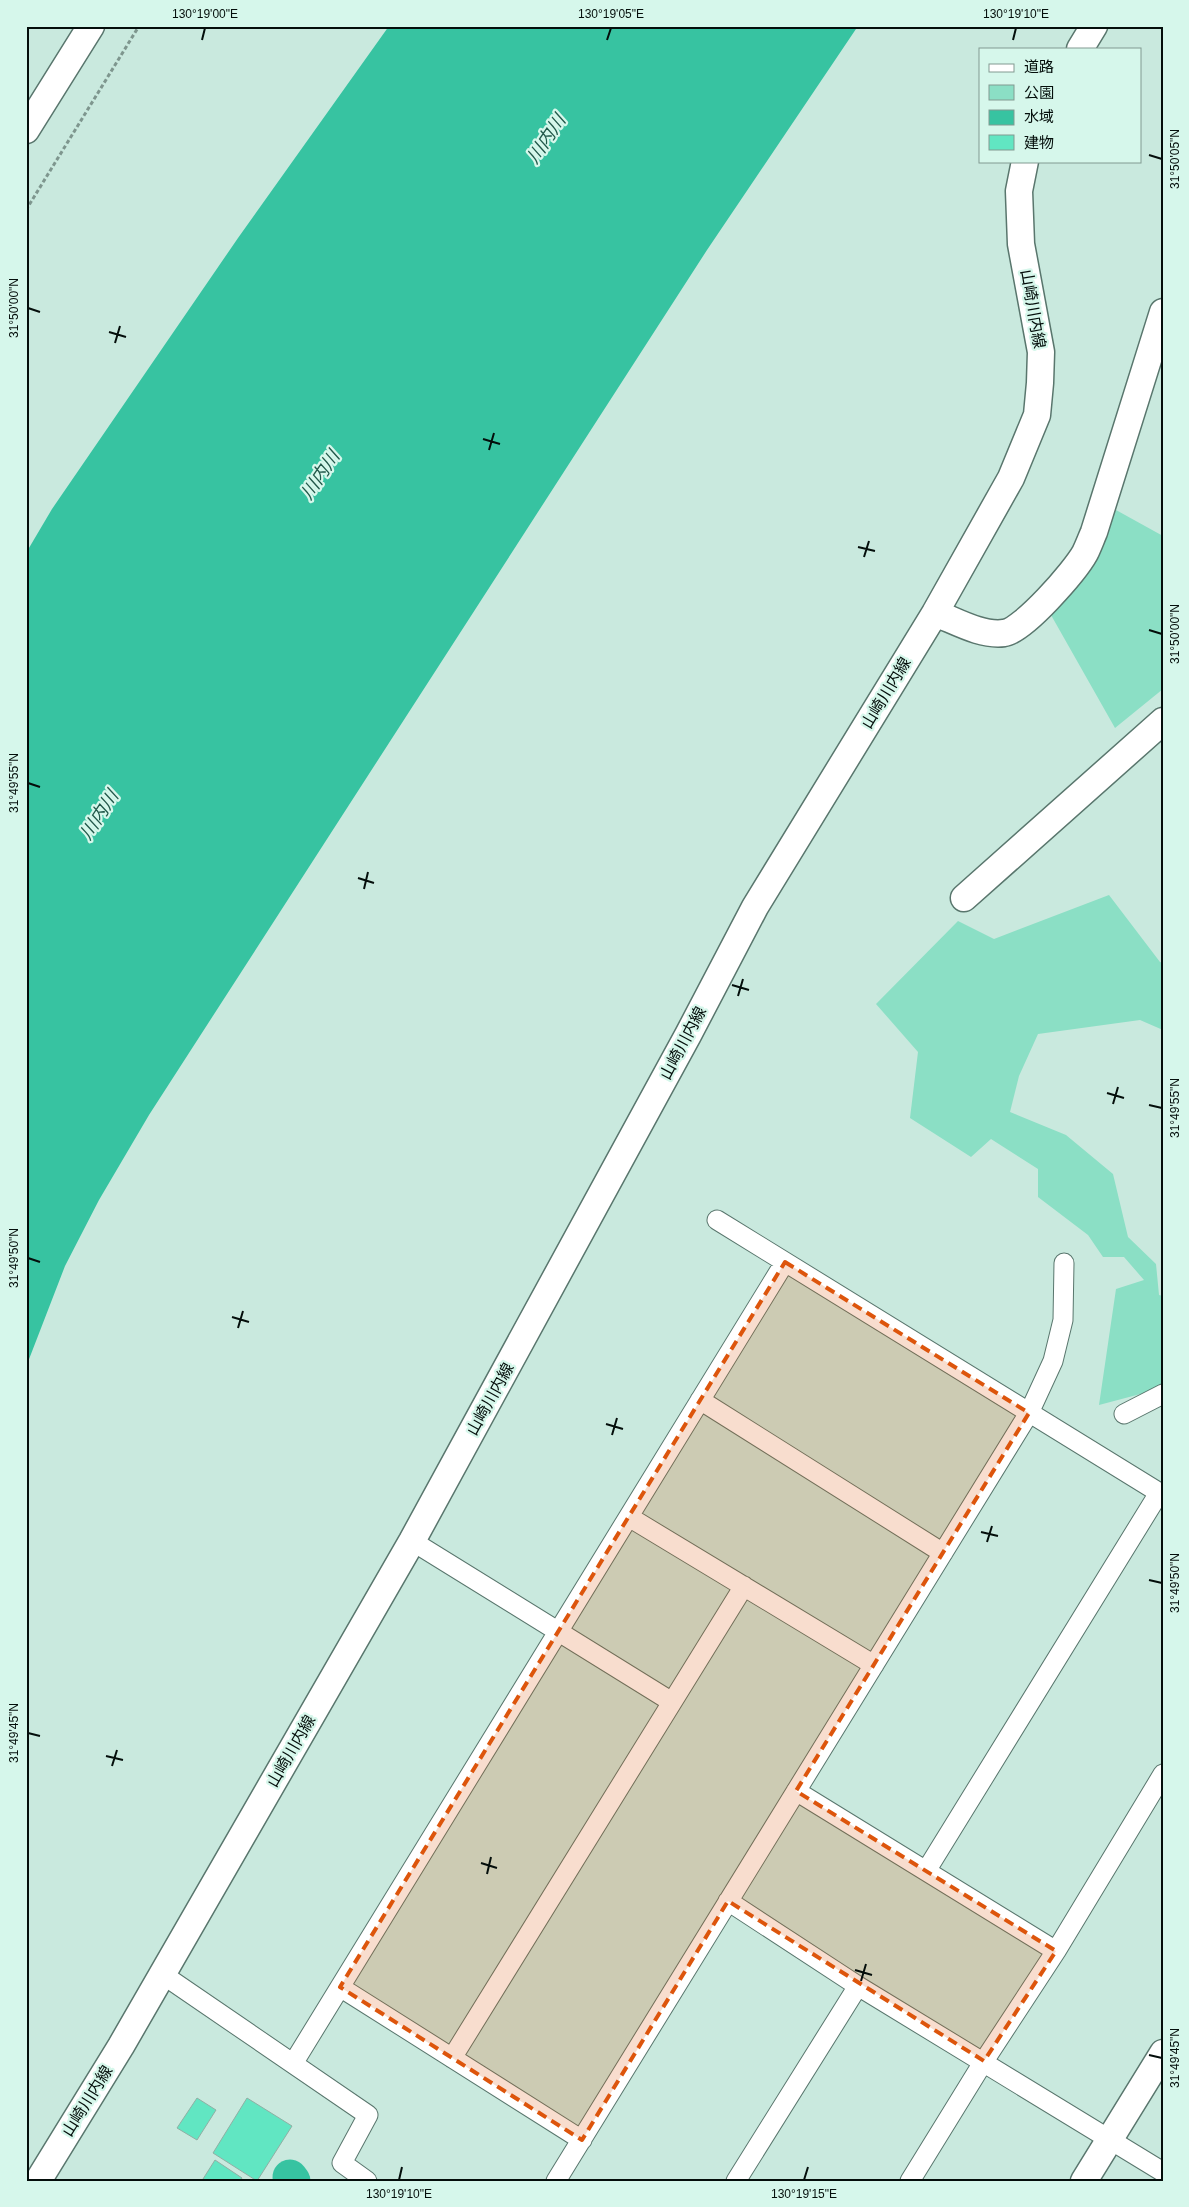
<svg xmlns="http://www.w3.org/2000/svg" width="1189" height="2207" font-family="Helvetica,'Noto Sans JP',sans-serif">
<rect width="100%" height="100%" fill="#c9e9de"/>
<path fill="#8bdfc5" d="M1116 510 1163 536V689L1115 728 1051 615 1094 558Z
M1109 895 1160 962 1163 963V1030L1140 1020 1038 1034 1019 1076 1010 1112 1066 1135 1113 1174 1128 1237 1156 1264 1159 1295 1163 1296V1388L1099 1405 1116 1289 1144 1280 1124 1257H1103L1088 1235 1038 1197V1169L991 1139 971 1157 910 1118 918 1052 876 1004 958 921 994 939Z"/>
<path fill="#37c3a1" d="M389 26H858L707 250 149 1115 99 1200 65 1266 26 1367V553L52 509 238 238Z"/>
<g fill="none" stroke-linecap="round" stroke-linejoin="round">
<path stroke="#37c3a1" stroke-width="35" d="M290 2177 293 2181"/>
</g>
<path fill="#61e6c2" stroke="#90afa4" d="M197 2098 216 2110 197 2140 177 2128Z
M247 2098 292 2126 257 2181 213 2153Z
M215 2160 242 2178 240 2181H206L203 2179Z"/>
<g fill="none" stroke-linecap="round" stroke-linejoin="round">
<g stroke="#59766d" stroke-width="21">
<path id="street" d="M717 1220 1163 1495
M700 1400 943 1553
M1124 1414 1163 1394
M629 1517 874 1665
M412 1541 672 1702
M796 1791 1056 1951
M926 1871 1159 1493
M728 1901 858 1986 1163 2172
M162 1974 368 2115 342 2163 367 2181
M340 1987 582 2140
M452 2058 744 1586
M294 2062 785 1262
M556 2181 1029 1413 1053 1361 1063 1320 1064 1263
M736 2181 858 1986
M910 2181 984 2061 1056 1951 1163 1774"/>
</g>
<g stroke="#59766d" stroke-width="29">
<path id="secondary" d="M1080 49 1094 26
M26 130 91 26
M935 613C956 621 981 636 1004 633 1023 631 1075 571 1085 553 1088 547 1091 539 1094 532L1163 312
M964 898 1163 721
M38 2181 121 2046 412 1541 688 1035 755 907 935 613 1011 478 1037 415 1040 383 1041 352 1021 244 1019 191 1025 161
M1084 2181 1163 2053"/>
</g>
<path stroke="#7e968e" stroke-width="3" stroke-dasharray="4 2.5" stroke-linecap="butt" d="M26 210 139 26"/>
<use href="#street" stroke="#fff" stroke-width="19"/>
<use href="#secondary" stroke="#fff" stroke-width="26"/>
</g>
<path fill="#dd550c" fill-opacity="0.2" stroke="#dd550c" stroke-width="4" stroke-dasharray="10 6" stroke-linejoin="round" d="M785 1262 1029 1413 796 1791 1056 1951 984 2061 728 1901 582 2140 340 1987Z"/>
<path fill="none" stroke="#040e0b" stroke-width="2" d="M202 40 205 28M607 40 611 28M1013 40 1016 28M1149 155 1162 159M28 308 40 312M109 332 126 337M115 343 120 326M483 439 500 444M489 450 494 433M858 547 875 551M864 557 869 541M1149 630 1162 634M28 783 40 787M358 878 374 883M364 889 368 872M732 985 749 990M738 996 743 979M1107 1093 1124 1098M1113 1104 1118 1087M1149 1105 1162 1108M28 1258 40 1262M232 1317 249 1322M238 1328 243 1311M606 1424 623 1429M612 1435 617 1418M981 1532 998 1536M987 1542 992 1526M1149 1580 1162 1583M28 1733 40 1736M106 1756 123 1760M112 1766 117 1750M481 1863 497 1868M487 1874 491 1857M855 1970 872 1975M861 1981 866 1964M1149 2055 1162 2058M399 2180 402 2167M804 2180 808 2167"/>
<g text-anchor="middle" dominant-baseline="central" stroke-width="4.5" stroke-linejoin="round" paint-order="stroke">
<g font-size="16" fill="#040e0b" stroke="#d6f7eb">
<text transform="translate(1033 309) rotate(80)">山崎川内線</text>
<text transform="translate(886 693) rotate(-59)">山崎川内線</text>
<text transform="translate(683 1043) rotate(-62)">山崎川内線</text>
<text transform="translate(490 1399) rotate(-61)">山崎川内線</text>
<text transform="translate(291 1751) rotate(-60)">山崎川内線</text>
<text transform="translate(87 2101) rotate(-58)">山崎川内線</text>
</g>
<g font-size="18" font-style="italic" fill="#22584a" stroke="#d6f7eb">
<text transform="translate(546 139) rotate(-56)">川内川</text>
<text transform="translate(320 475) rotate(-56)">川内川</text>
<text transform="translate(99 815) rotate(-57)">川内川</text>
</g>
</g>
<rect width="1189" height="2207" fill="none" stroke="#d6f7eb" stroke-width="55"/>
<rect x="979" y="48" width="162" height="115" fill="#d6f7eb" stroke="#829a91"/>
<rect x="989" y="64" width="25" height="8" fill="#ffffff" stroke="#829a91"/>
<text x="1024" y="72" font-size="15" fill="#040e0b">道路</text>
<rect x="989" y="85" width="25" height="15" fill="#8bdfc5" stroke="#829a91"/>
<text x="1024" y="98" font-size="15" fill="#040e0b">公園</text>
<rect x="989" y="110" width="25" height="15" fill="#37c3a1" stroke="#829a91"/>
<text x="1024" y="122" font-size="15" fill="#040e0b">水域</text>
<rect x="989" y="135" width="25" height="15" fill="#61e6c2" stroke="#829a91"/>
<text x="1024" y="148" font-size="15" fill="#040e0b">建物</text>
<rect x="28" y="28" width="1134" height="2152" fill="none" stroke="#040e0b" stroke-width="2"/>
<g font-size="12" text-anchor="middle" fill="#040e0b">
<text x="205" y="18">130°19'00"E</text>
<text x="611" y="18">130°19'05"E</text>
<text x="1016" y="18">130°19'10"E</text>
<text transform="translate(1175 159) rotate(-90)" y="4">31°50'05"N</text>
<text transform="translate(14 308) rotate(-90)" y="4">31°50'00"N</text>
<text transform="translate(1175 634) rotate(-90)" y="4">31°50'00"N</text>
<text transform="translate(14 783) rotate(-90)" y="4">31°49'55"N</text>
<text transform="translate(1175 1108) rotate(-90)" y="4">31°49'55"N</text>
<text transform="translate(14 1258) rotate(-90)" y="4">31°49'50"N</text>
<text transform="translate(1175 1583) rotate(-90)" y="4">31°49'50"N</text>
<text transform="translate(14 1733) rotate(-90)" y="4">31°49'45"N</text>
<text transform="translate(1175 2058) rotate(-90)" y="4">31°49'45"N</text>
<text x="399" y="2198">130°19'10"E</text>
<text x="804" y="2198">130°19'15"E</text>
</g>
</svg>
